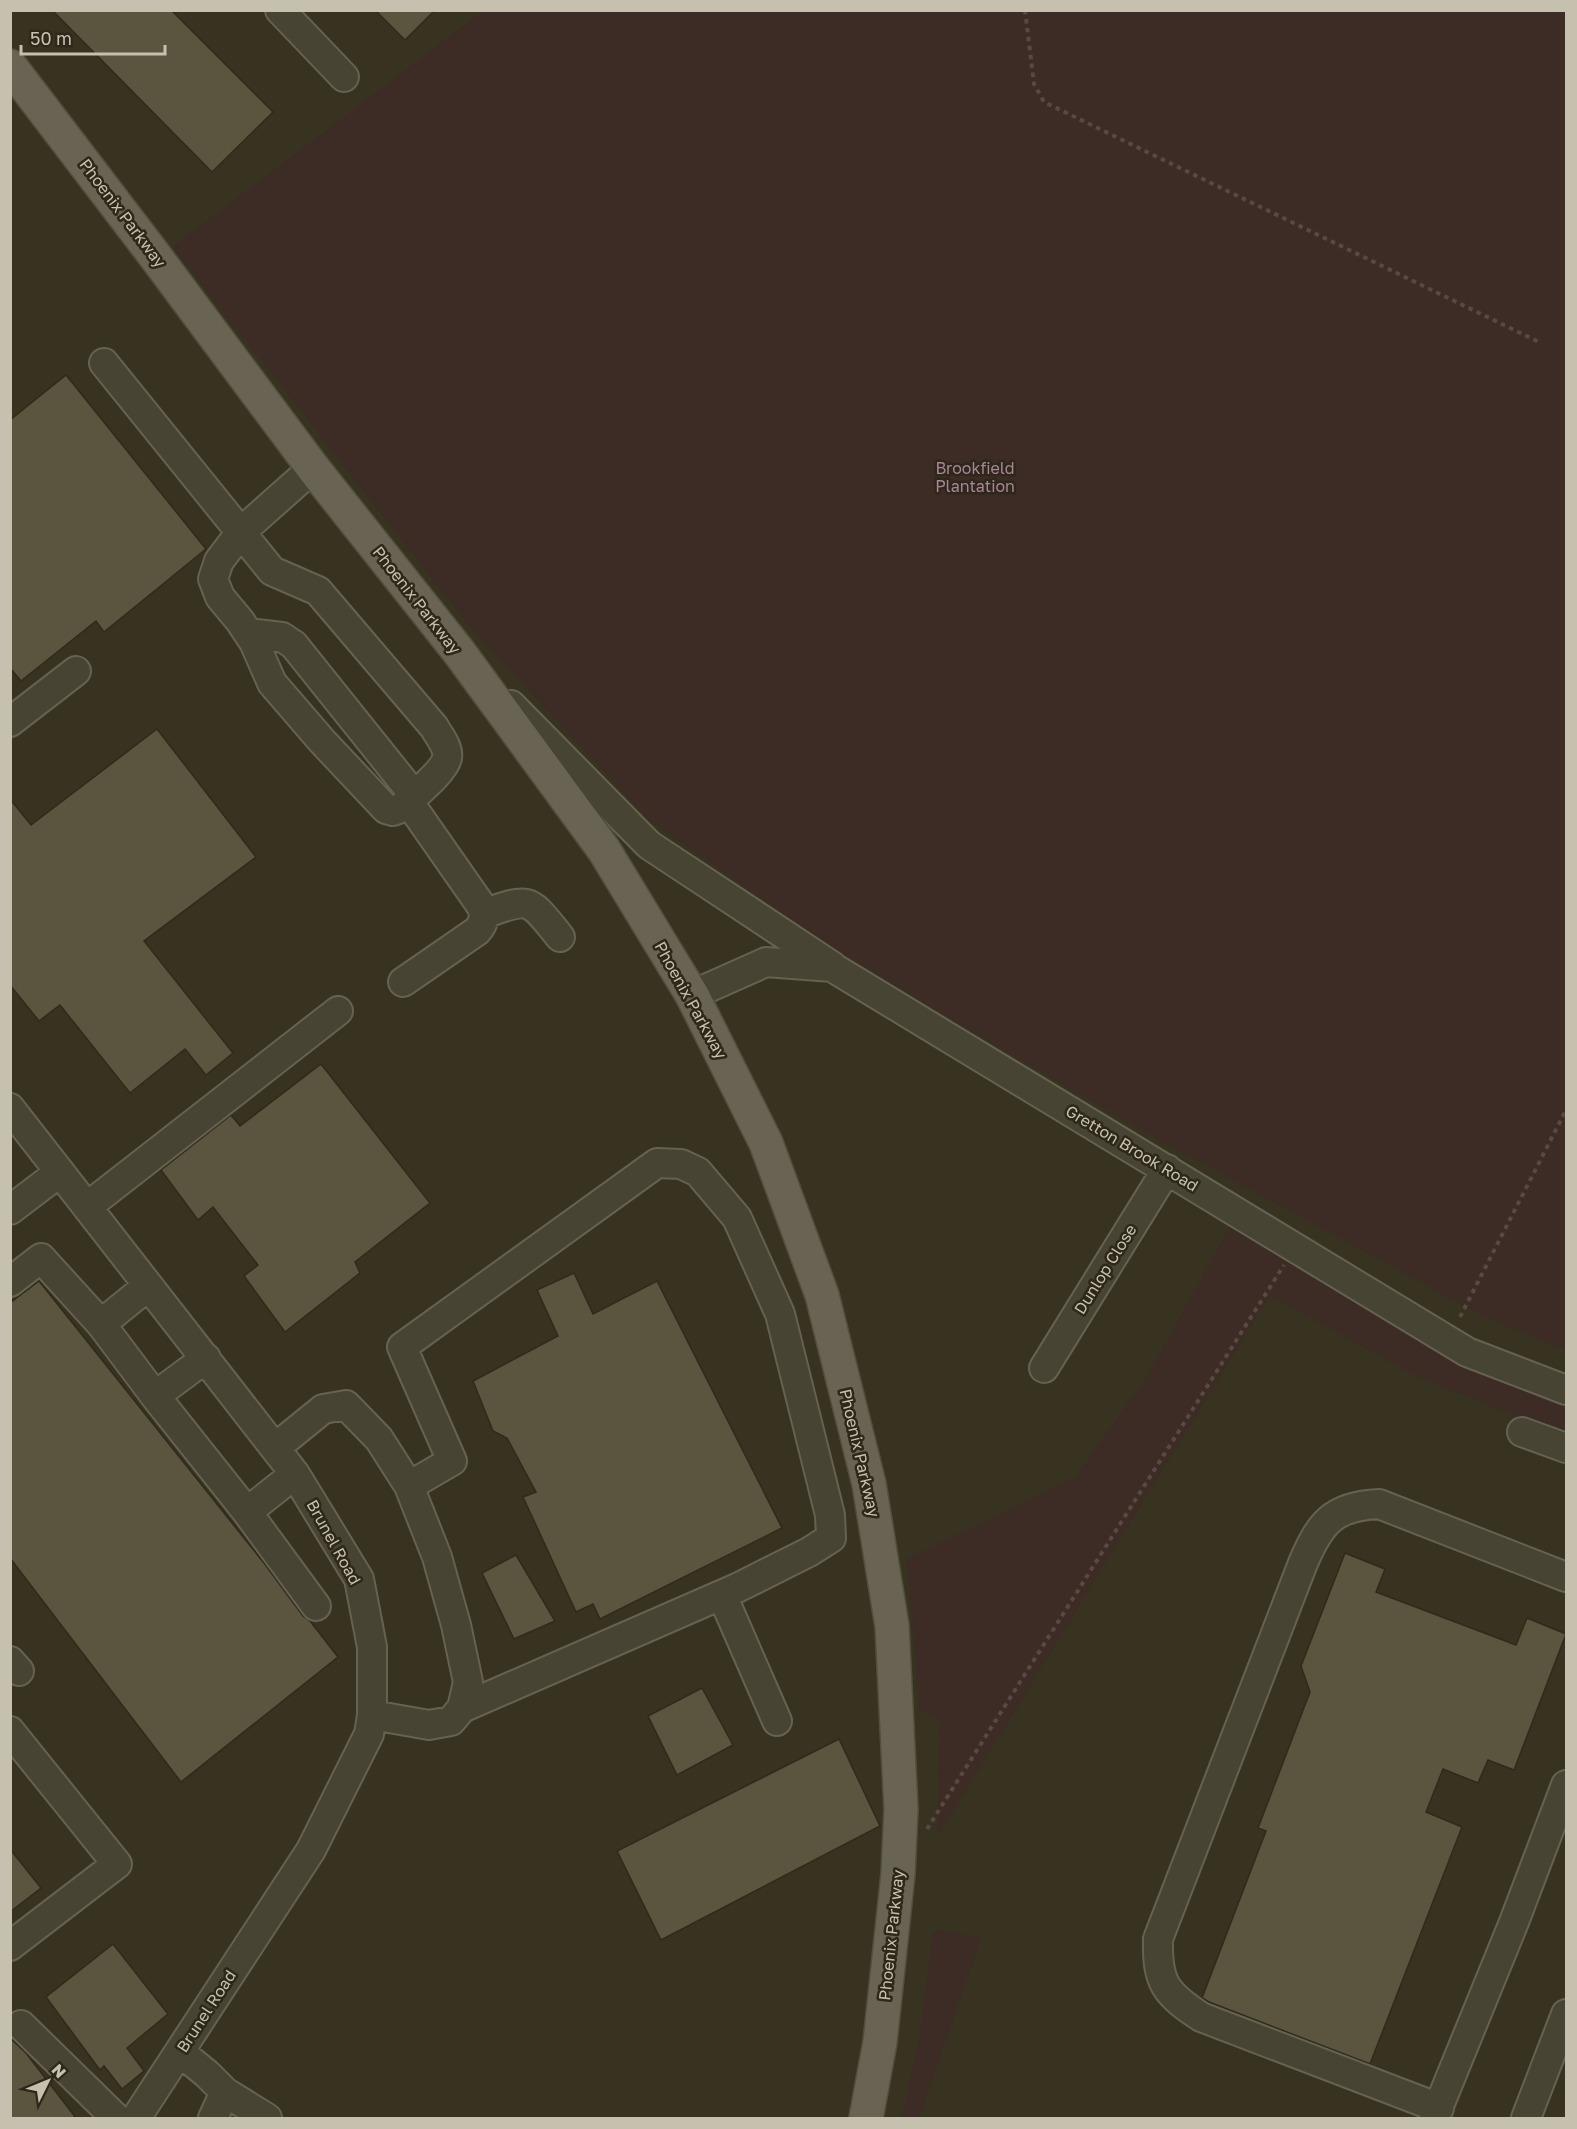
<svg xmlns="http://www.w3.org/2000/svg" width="1577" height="2129" font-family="'Golos Text',sans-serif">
<rect width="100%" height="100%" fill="#383220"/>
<path fill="#3d2b26" d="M485 10 1566 11V1350L1487 1318 1149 1134 990 1042 832 947 648 819 467 623 173 247Z
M1233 1222 1566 1399V1436L1418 1377 1270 1295 938 1836 940 1719 920 1711 907 1559 1076 1477 1149 1374Z
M940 1931 981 1937 919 2118H902L920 2034 933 1932Z"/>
<path fill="#5b543e" stroke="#2f2b1b" stroke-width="1.5" d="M52 10H171L273 112 212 172Z
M375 10H435L405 40Z
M66 375 206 549 104 632 96 621 21 681 10 668V420Z
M157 729 256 857 144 941 233 1053 206 1075 185 1049 130 1093 60 1005 39 1021 10 985V799L31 825Z
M321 1064 430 1203 355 1262 360 1273 285 1332 244 1276 258 1265 213 1207 198 1220 161 1170 231 1115 240 1126Z
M574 1273 593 1314 657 1281 782 1528 600 1619 593 1604 576 1612 523 1497 536 1492 507 1438 493 1431 473 1381 558 1336 537 1290Z
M39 1281 264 1563 303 1616 310 1621 338 1657 181 1782 10 1558V1303Z
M1345 1553 1385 1569 1376 1592 1516 1645 1527 1618 1566 1634 1514 1770 1488 1760 1478 1783 1443 1769 1426 1812 1462 1827 1370 2064 1209 2002 1202 1998 1266 1831 1258 1828 1310 1692 1301 1666Z
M516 1555 555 1621 514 1639 482 1573Z
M702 1688 733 1745 677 1775 648 1716Z
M839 1739 880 1826 661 1940 617 1851Z
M10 1849 41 1888 10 1912Z
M113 1944 168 2014 127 2048 144 2071 122 2089 104 2066 100 2070 46 1997Z
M10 2038 26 2053 76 2118H10Z"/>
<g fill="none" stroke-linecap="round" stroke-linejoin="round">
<g stroke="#666251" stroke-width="32">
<path id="minor" d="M280 10 344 77
M104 363 272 571 318 591 434 727C439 736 449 747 447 758 444 772 412 797 401 808L393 811 386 809 322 741 272 683 254 642 240 621 220 597 213 579 219 561 241 532 313 468
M248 633 282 637 294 645 414 795
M511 705 649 845 832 966
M10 722 76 671
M484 914C532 896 529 899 560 937
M403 982 477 931C484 923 485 917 482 907L408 801
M692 995 766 962 832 967 1467 1352 1566 1390
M10 1108 295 1474 359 1579 372 1647V1715L369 1734 311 1850 136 2118
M88 1206 338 1011
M10 1210 60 1172
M10 1282 41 1258 101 1324
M148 1286 101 1324 155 1396 206 1358
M1044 1368 1167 1169
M155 1396 247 1512 316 1606
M1522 1432 1566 1448
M275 1448 323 1409 346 1405 379 1439 409 1486 437 1557 456 1625 468 1682 462 1708 451 1721 429 1725 372 1715
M409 1486 452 1461 402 1347 657 1163 681 1164 698 1172 737 1218 780 1314 830 1515 831 1538 809 1552 737 1588 462 1708
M247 1512 295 1474
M722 1595 777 1721
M10 1661 19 1671
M10 1731 117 1864 10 1946
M21 2025 116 2118
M180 2052 207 2074 225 2092 213 2118
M225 2092 267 2118
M1439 2108 1201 2017C1165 1993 1157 1983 1158 1939L1303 1563C1320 1523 1333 1506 1379 1504L1566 1577
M1434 2118 1514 1922 1566 1785
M1526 2118 1566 2014"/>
</g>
<g stroke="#524e3d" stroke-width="36">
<path id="major" d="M10 66 155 256 313 468 459 652 604 850 692 995 766 1143 822 1295 869 1484 892 1626 901 1809 898 1874 880 2042 866 2118"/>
</g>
<path stroke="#584942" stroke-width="4" stroke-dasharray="4.5 4.5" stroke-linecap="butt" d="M1025 10 1034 84 1044 102 1541 343
M1460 1317 1566 1110
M927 1829 1284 1265"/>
<use href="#minor" stroke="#484434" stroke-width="28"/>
<use href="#major" stroke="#686352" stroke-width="33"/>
</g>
<g text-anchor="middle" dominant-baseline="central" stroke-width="5" stroke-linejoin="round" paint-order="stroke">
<g font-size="16" fill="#c5c1ae" stroke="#2d2819">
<text transform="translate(123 213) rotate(53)">Phoenix Parkway</text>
<text transform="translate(417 600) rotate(52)">Phoenix Parkway</text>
<text transform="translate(691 1000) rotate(61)">Phoenix Parkway</text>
<text transform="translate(1132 1148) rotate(31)">Gretton Brook Road</text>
<text transform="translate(1105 1269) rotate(-58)">Dunlop Close</text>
<text transform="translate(860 1453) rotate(77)">Phoenix Parkway</text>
<text transform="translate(334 1542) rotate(61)">Brunel Road</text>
<text transform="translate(891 1935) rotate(-84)">Phoenix Parkway</text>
<text transform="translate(206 2011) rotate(-57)">Brunel Road</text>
</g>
<g font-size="16" fill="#aa859a" stroke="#2d2819">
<text x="975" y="468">Brookfield<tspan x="975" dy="18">Plantation</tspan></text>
</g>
</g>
<rect width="1577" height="2129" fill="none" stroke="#c5c1ae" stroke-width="24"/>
<g transform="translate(48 2081) rotate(47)" stroke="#2d2819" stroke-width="4.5" paint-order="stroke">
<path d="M0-4.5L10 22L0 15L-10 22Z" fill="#c5c1ae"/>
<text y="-9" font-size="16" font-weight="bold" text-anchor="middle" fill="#c5c1ae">N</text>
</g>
<path d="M21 45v9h144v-9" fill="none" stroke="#c5c1ae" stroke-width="3"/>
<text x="30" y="45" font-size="18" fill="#c5c1ae" stroke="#2d2819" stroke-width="4.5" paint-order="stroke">50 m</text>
</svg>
